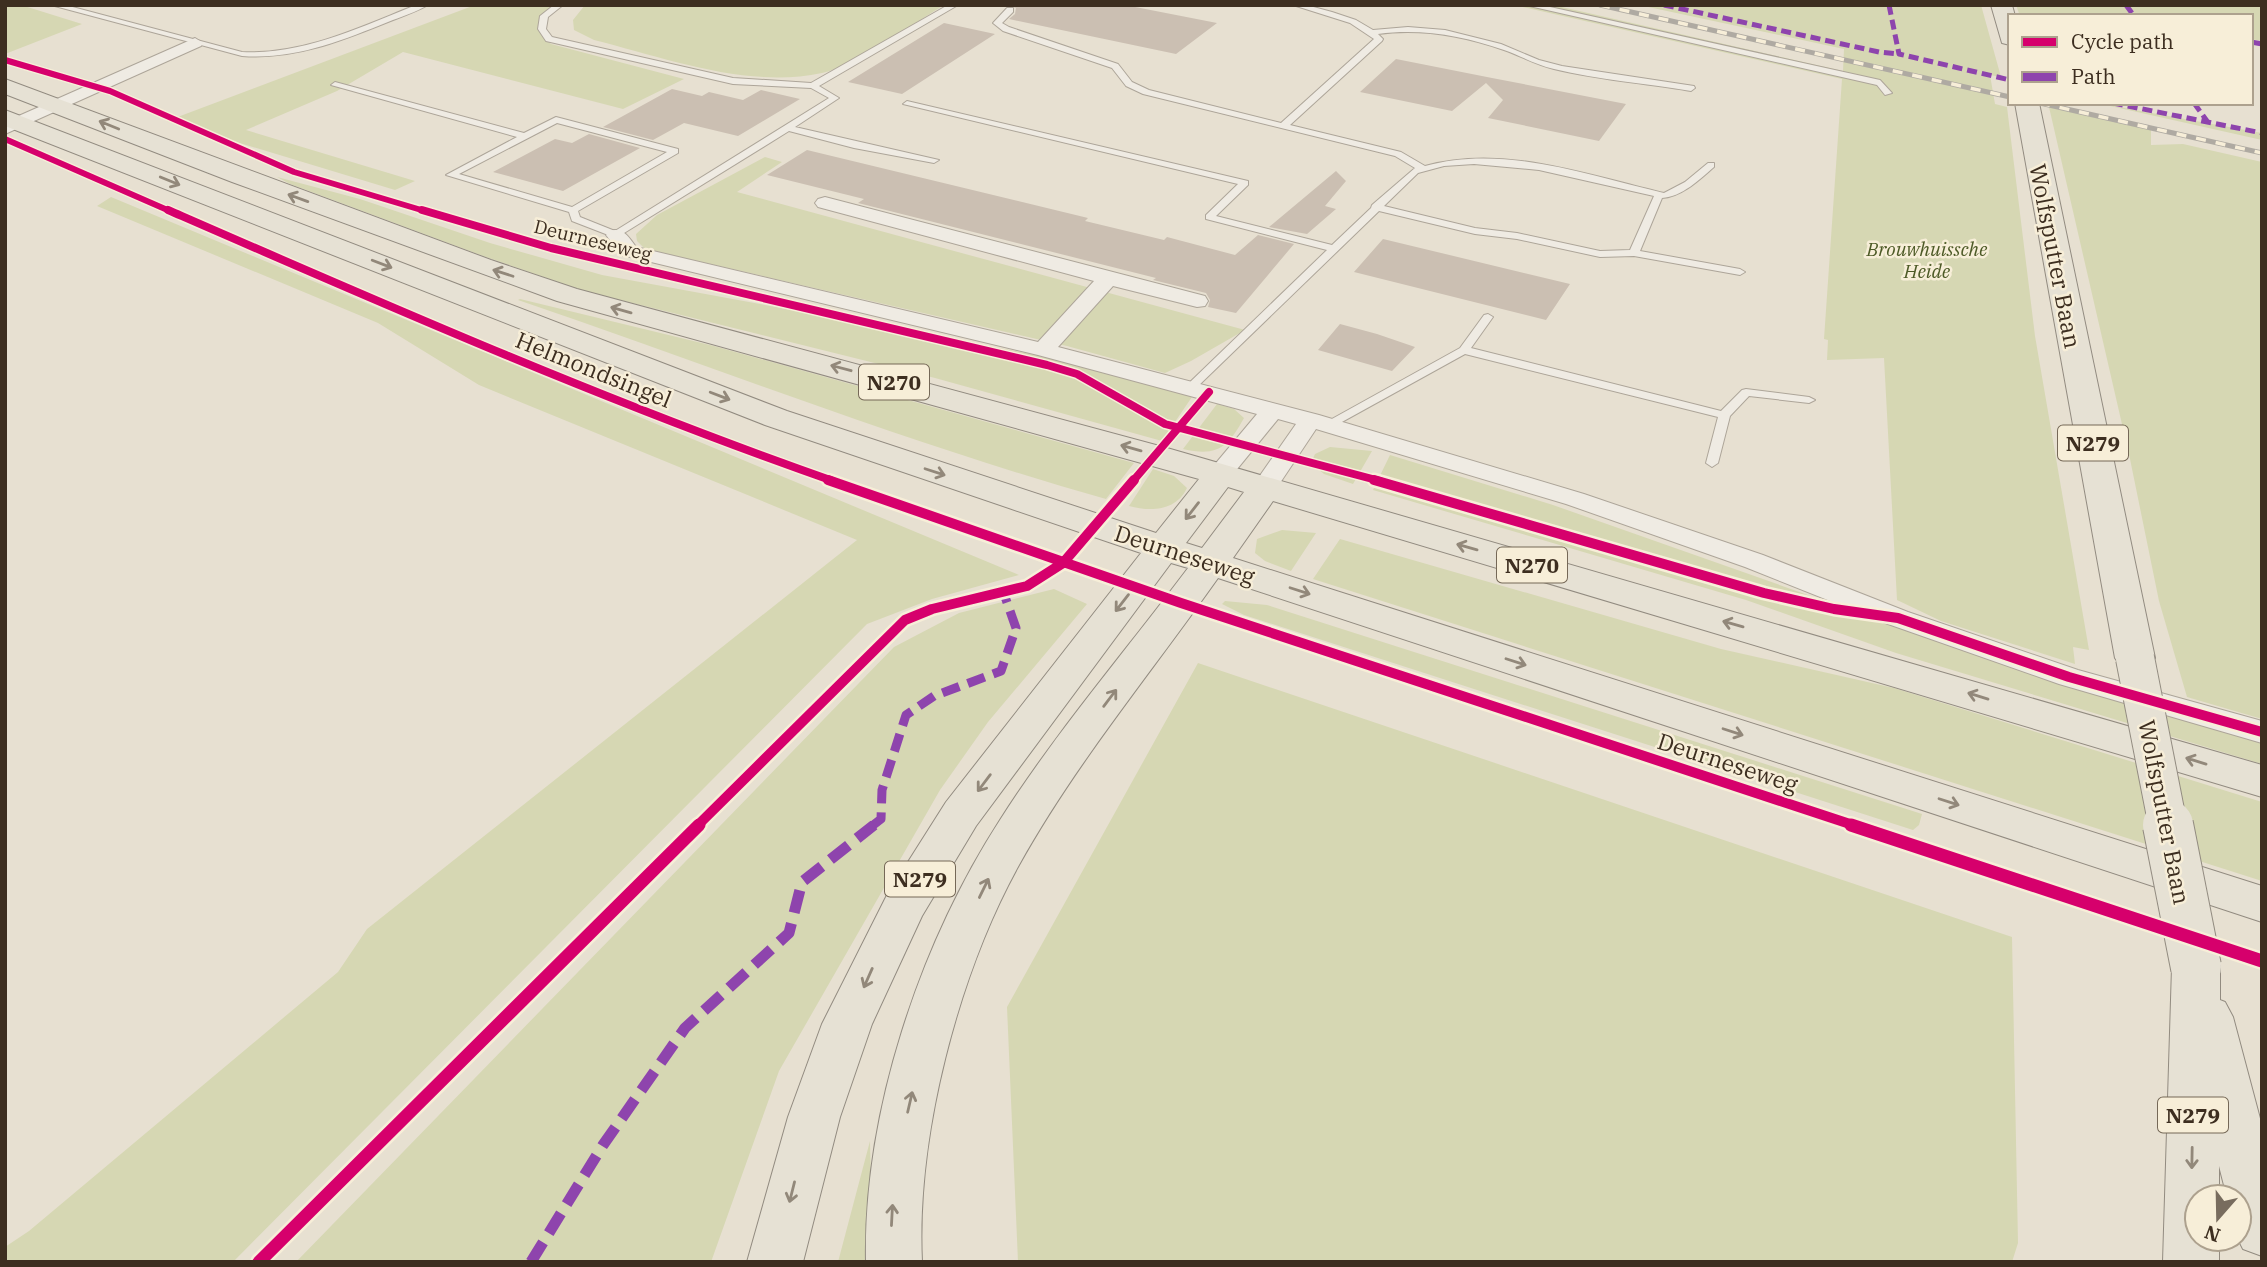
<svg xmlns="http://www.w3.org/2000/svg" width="2267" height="1267" font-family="'IBM Plex Serif',serif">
<rect width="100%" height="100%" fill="#e7e0d1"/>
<path fill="#d6d7b3" d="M5 5H21L82 24 5 54Z
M475 5H553L544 14 538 25 542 36 551 44 684 79 623 109 403 52 337 91 246 130 415 181 395 190 167 121Z
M585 5H944C911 25 858 65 822 73 747 89 666 58 594 40L574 30 573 20Z
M1514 5H1553L1843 71 1844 49 1639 5H1981L2001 77 1990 75 1995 104 2007 107 2035 336 2089 650 2073 647 2075 664 1941 621 1897 600 1884 358 1827 360 1828 340 1824 339 1842 79Z
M2016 5H2262V41L2251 39V16H2020Z
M2097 103 2262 133V140Z
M2049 107 2151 130V145L2183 144 2262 162V719L2187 697 2159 601 2130 459Z
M765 157 782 162 737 192 1245 330 1191 361 1165 373 1067 346 645 249 637 241 636 234 657 215Z
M277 177 360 199 490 243 602 275 1037 355 1194 394 1162 441 935 378 584 291 483 256 290 184Z
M111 197 1019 575 932 599 867 624 233 1262H5V1247L29 1231 338 972 367 929 857 540 479 385 378 323 97 206Z
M520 299 714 346 1134 463 1106 499C907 443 714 367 518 300Z
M1217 404 1234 409 1244 418C1228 447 1218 457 1183 449Z
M1330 447 1372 451 1353 484 1324 474 1311 463 1315 454Z
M1390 455 1553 505 1910 631 2262 740V764L1896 653 1746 600 1373 490Z
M1153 469 1174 476 1187 488C1176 511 1151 512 1129 506Z
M1282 530 1316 533 1291 571 1265 561 1255 553 1257 539Z
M1340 539 1721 649 1894 688 2262 802V881L1313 579Z
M1054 589 1087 604 988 722 940 790 779 1071 711 1262H296L894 647 959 613Z
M1225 601 1267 605 1922 814 1919 825 1913 830 1244 615 1222 604Z
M1198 663 2012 937 2018 1243 2012 1262H1018L1007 1007Z
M870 1141 873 1262H838Z"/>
<path fill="#cbbfb2" d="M1006 5H1125L1217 23 1176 54 1009 19 1015 14 1016 8Z
M944 23 995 34 902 94 848 82Z
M1396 59 1492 78 1626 104 1599 141 1488 118 1503 100 1486 83 1452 111 1360 92Z
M672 89 702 96 709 92 743 100 761 90 800 99 738 136 684 123 653 140 603 127Z
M589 134 640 148 563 191 493 172 555 139 572 143Z
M807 150 1088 218 1085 221 1164 240 1167 237 1235 255 1258 235 1294 244 1236 313 1208 307 1210 300 1206 293 1153 280 1156 278 858 203 864 199 767 175Z
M1336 171 1346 181 1325 206 1336 209 1307 234 1269 227Z
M1383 239 1570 284 1546 320 1354 272Z
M1340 324 1377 334 1415 347 1392 371 1318 350Z"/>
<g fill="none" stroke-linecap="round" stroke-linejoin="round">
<g stroke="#ada599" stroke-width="2">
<path id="lane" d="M51 5H65L242 52C304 55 360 27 416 5H428C416 12 401 17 388 22 341 41 294 60 242 56Z
M554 5H563L548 17 546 29 552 37 733 78 811 83 948 5H958L819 86 839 98 795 127 939 160 934 163 854 148 789 131 616 238 572 221 569 212 446 175 517 137 331 85 335 82 524 133 556 117 678 149V153L578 211 580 217 615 231 829 98 811 88 733 84 546 41 538 29 540 16ZM557 123 667 152 572 207 459 174Z
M1293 5H1306L1332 12 1356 20 1373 30 1408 27 1445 30 1501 44 1539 60 1562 66 1694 86 1695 88 1691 91C1645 83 1599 80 1554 69 1536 65 1521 56 1504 50 1464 36 1421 28 1378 34L1383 39 1382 41 1290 125 1401 152 1425 166C1503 144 1587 175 1664 193L1685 182 1708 163H1714V167C1700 179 1682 197 1662 198L1640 251 1740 269 1745 272 1740 275 1634 256 1600 257 1517 239 1475 234 1379 211 1195 389 1191 390 1185 387 1187 385 1327 250 1206 219V215L1238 184 903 104 907 101 1248 181V185L1216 216 1332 245 1371 208 1372 205 1415 168 1395 156 1143 94 1126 86 1112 68 1003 31 993 23 1007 8H1013V12L1002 23 1009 27 1118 64 1132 82 1149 90 1281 123 1374 39 1350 23ZM1474 164 1539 170 1654 196 1630 250 1600 251 1517 233 1475 228 1384 206 1418 173 1444 166Z
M1525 5H1541L1880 80 1892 93 1885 95 1877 85Z
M1488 314 1493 317 1471 348 1721 411 1742 390 1746 389 1809 397 1815 400 1809 403 1749 396 1730 416 1718 463 1712 467 1706 463 1718 417 1465 354 1331 428H1323L1321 425 1460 348 1484 315Z"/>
</g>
<g stroke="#ada599" stroke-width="2">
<path id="street" d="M195 38 203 43 201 46 5 134V122Z
M825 197 1205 296 1208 301 1205 306 1197 307 1113 286 1058 347 1319 415 1584 494 1763 555 1908 612 2078 670 2262 721V743L2059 684 1888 624 1745 567 1566 504 1316 429 1274 492 1265 495 1256 492 1252 487 1296 424 1278 419 1229 479 1220 481 1211 479 1208 474 1211 469 1257 414 1038 355 622 255 606 235 609 231C623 227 628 236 636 247L1038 342 1094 281 818 207 815 203 818 199Z"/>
</g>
<g stroke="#928b80" stroke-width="2">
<path id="primary" d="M1991 5H2012L2015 16H2010V45L2002 43Z
M5 79 491 260 577 289 1167 448 2262 765V797L1273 501 1233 558 2262 886V922L1218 578C1151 673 1075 764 1019 865 958 975 916 1137 922 1262H866C863 1113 920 944 1000 820 1056 732 1125 652 1188 568L1171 563 976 826 922 916 872 1024 840 1117 803 1262H747L788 1117 822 1024 887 895 946 802 1141 553 765 425 5 126V110L787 411 1156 533 1199 479 557 301 232 182 5 94ZM1228 487 1244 492 1202 548 1186 543Z
M2015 103H2039L2155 658 2149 667 2135 671 2121 667 2115 658Z
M2196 947 2213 953 2220 967V1000L2225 1002 2233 1017 2262 1126V1256L2243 1249 2238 1239 2239 1197H2227L2219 1166V1197H2197V1239H2219V1262H2163L2172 967 2179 953Z"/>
</g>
<use href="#lane" fill="#efebe3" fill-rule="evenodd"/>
<use href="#street" fill="#efebe3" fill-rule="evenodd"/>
<use href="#primary" fill="#e6e1d4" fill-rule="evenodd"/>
<g stroke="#afaaa2" stroke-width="5">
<path id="rail" d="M1600 5 2010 97
M2040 103 2262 153"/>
</g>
<use href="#rail" stroke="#f7eed8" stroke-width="3.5" stroke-dasharray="10" stroke-linecap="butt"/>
<g stroke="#928b80" stroke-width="40" stroke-linecap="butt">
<path id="primary-bridge-far1" d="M2135 658 2168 826"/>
</g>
<g stroke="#928b80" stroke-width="52" stroke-linecap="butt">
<path id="primary-bridge" d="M2168 825 2196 967"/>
</g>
<use href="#primary-bridge-far1" stroke="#e6e1d4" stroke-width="38"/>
<use href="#primary-bridge" stroke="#e6e1d4" stroke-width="50"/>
<path stroke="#8e44ad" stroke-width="5" stroke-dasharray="10 5" stroke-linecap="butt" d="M1664 5 1879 52 1899 54
M1889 5 1899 54 2010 80
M2126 5 2134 16
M2251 42 2262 44
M2113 103 2262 133
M2194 103 2207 121"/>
<path stroke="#8e44ad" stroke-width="9" stroke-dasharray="18 9" stroke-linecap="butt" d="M872 826 881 819 882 790 906 715 934 696 1001 671 1016 628 1004 594"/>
<path stroke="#8e44ad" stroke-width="11" stroke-dasharray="23 11" stroke-linecap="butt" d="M531 1262 603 1145 685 1028 789 933 802 882 874 825"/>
<g stroke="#f7eed8" stroke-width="9">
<path id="cycleway-far3" d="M5 60 110 91 294 172 428 212
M5 139 172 212"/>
</g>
<g stroke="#f7eed8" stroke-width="11">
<path id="cycleway-far2" d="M168 210C388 306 607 402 833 481
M422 210 551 248 1047 365 1077 374 1165 424 1380 481
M1133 481 1209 392"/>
</g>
<g stroke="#f7eed8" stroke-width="15">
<path id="cycleway-far1" d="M828 480 1181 603 1856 826
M1374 480 1764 593 1834 609 1898 618 2069 677 2262 732
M697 826 905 620 932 609 1027 586 1063 563 1134 480"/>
</g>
<g stroke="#f7eed8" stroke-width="18">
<path id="cycleway" d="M1851 825 2262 961
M259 1262 699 825"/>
</g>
<use href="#cycleway-far3" stroke="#d6006c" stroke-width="6"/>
<use href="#cycleway-far2" stroke="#d6006c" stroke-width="8"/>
<use href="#cycleway-far1" stroke="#d6006c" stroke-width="10"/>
<use href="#cycleway" stroke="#d6006c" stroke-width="13"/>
</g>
<defs><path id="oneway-shaft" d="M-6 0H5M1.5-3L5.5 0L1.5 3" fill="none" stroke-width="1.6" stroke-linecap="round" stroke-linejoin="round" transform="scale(1.75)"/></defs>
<g stroke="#92887a">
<use href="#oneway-shaft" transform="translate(109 125) rotate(-158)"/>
<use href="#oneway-shaft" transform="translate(170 181) rotate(22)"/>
<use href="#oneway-shaft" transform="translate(298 198) rotate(-160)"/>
<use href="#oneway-shaft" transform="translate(382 264) rotate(21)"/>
<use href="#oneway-shaft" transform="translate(503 273) rotate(-162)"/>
<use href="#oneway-shaft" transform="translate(621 310) rotate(-164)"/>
<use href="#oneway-shaft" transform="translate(841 368) rotate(-165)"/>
<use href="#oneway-shaft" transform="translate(720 396) rotate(21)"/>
<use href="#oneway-shaft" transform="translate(1131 448) rotate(-164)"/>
<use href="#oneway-shaft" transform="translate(935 472) rotate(18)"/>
<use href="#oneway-shaft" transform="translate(1192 511) rotate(128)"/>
<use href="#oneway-shaft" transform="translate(1467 547) rotate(-164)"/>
<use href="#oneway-shaft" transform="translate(1300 591) rotate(18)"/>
<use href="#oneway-shaft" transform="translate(1122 603) rotate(128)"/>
<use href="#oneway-shaft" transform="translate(1733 624) rotate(-164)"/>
<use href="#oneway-shaft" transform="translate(1516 662) rotate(18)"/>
<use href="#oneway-shaft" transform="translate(1978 696) rotate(-163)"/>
<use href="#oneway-shaft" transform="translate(1110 698) rotate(-53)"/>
<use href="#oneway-shaft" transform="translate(1733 732) rotate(18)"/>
<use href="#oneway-shaft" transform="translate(2196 761) rotate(-163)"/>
<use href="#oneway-shaft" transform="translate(984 783) rotate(127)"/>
<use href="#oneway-shaft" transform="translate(1949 802) rotate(18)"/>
<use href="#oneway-shaft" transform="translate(984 888) rotate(-64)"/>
<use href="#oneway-shaft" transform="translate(868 978) rotate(114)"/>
<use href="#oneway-shaft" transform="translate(910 1102) rotate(-77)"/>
<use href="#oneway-shaft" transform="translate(2192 1158) rotate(91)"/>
<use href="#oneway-shaft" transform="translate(792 1192) rotate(104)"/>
<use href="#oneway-shaft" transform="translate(892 1215) rotate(-87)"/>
</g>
<g text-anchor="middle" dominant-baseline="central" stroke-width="5" stroke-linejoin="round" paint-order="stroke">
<g font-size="19" fill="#3d2e20" stroke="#f7eed8">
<text transform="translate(593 240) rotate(14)">Deurneseweg</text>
</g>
<g font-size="19" font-style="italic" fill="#4d5a26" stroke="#f7eed8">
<text x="1927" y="249">Brouwhuissche<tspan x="1927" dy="22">Heide</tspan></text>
</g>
<g fill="#f7eed8" stroke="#756857" stroke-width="2">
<rect x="859" y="364.5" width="70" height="35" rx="5"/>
<rect x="2058" y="425.5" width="70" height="35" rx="5"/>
<rect x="1497" y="547.5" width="70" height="35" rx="5"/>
<rect x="885" y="861.5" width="70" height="35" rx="5"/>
<rect x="2158" y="1097.5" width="70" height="35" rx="5"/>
</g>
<g font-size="21" font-weight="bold" fill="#3d2e20">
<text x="894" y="382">N270</text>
<text x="2093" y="443">N279</text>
<text x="1532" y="565">N270</text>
<text x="920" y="879">N279</text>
<text x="2193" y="1115">N279</text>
</g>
<g font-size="23" fill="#3d2e20" stroke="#f7eed8">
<text transform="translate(2056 256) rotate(79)">Wolfsputter Baan</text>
<text transform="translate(594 369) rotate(22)">Helmondsingel</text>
<text transform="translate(1185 554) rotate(18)">Deurneseweg</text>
<text transform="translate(1728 762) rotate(18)">Deurneseweg</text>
<text transform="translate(2165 812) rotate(79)">Wolfsputter Baan</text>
</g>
</g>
<rect width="2267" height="1267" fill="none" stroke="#3d2e20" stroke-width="14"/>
<rect x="2008" y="14" width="245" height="91" fill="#f7eed8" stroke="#ada18e" stroke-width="2"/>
<rect x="2022" y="37" width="35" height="10" fill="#d6006c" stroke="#ada18e" stroke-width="2"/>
<text x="2071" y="49" font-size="21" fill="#3d2e20">Cycle path</text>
<rect x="2022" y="72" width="35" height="10" fill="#8e44ad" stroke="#ada18e" stroke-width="2"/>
<text x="2071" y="84" font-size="21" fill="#3d2e20">Path</text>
<g transform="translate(2218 1218) rotate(200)"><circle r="33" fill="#f7eed8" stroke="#ada18e" stroke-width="2"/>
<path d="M0-5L12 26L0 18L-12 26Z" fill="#786c5e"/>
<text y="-10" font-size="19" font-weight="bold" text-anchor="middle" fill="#3d2e20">N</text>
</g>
</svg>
